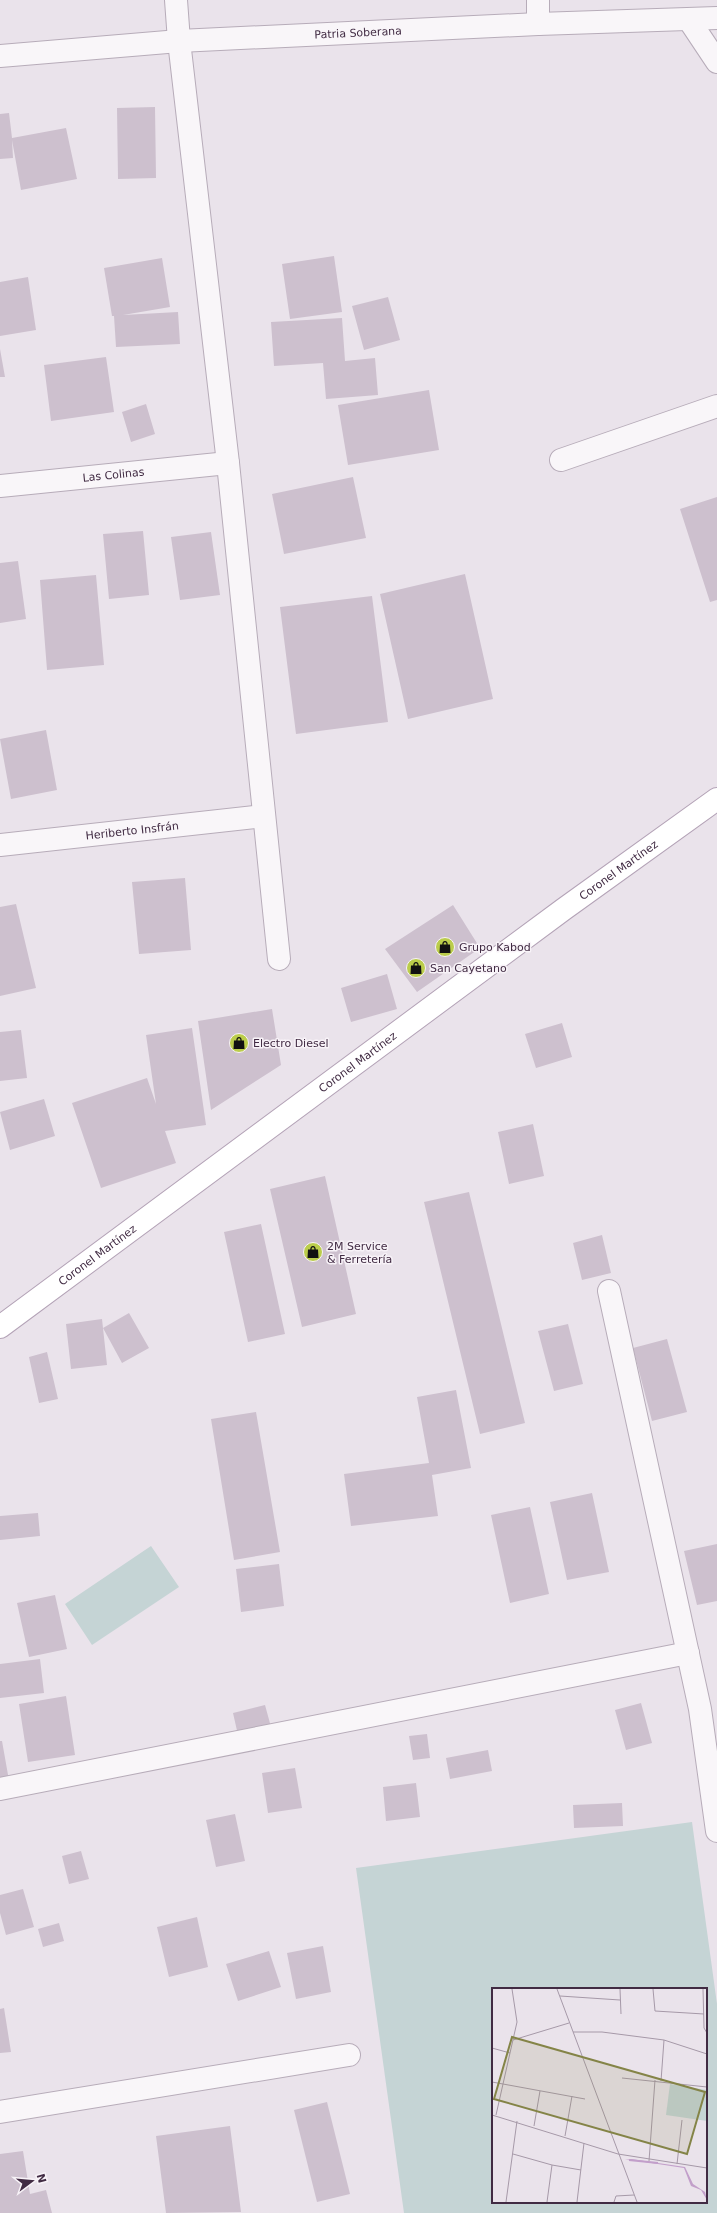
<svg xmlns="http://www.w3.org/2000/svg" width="717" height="2213" font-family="'DejaVu Sans',sans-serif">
<rect width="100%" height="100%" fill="#eae3eb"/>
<path fill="#c5d4d5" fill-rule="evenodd" d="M151 1546 179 1587 92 1645 65 1604Z
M692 1822 717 2004V2213H404L356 1868ZM493 1989H706V2202H493Z"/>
<path fill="#cdc0ce" d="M155 107 156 178 118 179 117 108Z
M9 113 12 138 66 128 77 179 21 190 12 140 13 158 0 159V114Z
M334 256 342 312 290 319 282 264Z
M162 258 170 307 123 315 178 312 180 344 116 347 114 316H112L104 268Z
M28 277 36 330 0 336V282Z
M388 297 400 340 364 350 352 306Z
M342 318 345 361 375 358 378 395 326 399 323 363 274 366 271 322Z
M0 349 5 377H0Z
M106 357 114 412 51 421 44 365Z
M429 390 439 450 348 465 338 405Z
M146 404 155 434 131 442 122 412Z
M353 477 366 538 284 554 272 494Z
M717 497V600L710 602 680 509Z
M143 531 149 595 109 599 103 534Z
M211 532 220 595 180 600 171 537Z
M18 561 26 619 0 623V563Z
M465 574 493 699 408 719 380 594Z
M96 575 104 665 47 670 40 580Z
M372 596 388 722 296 734 280 607Z
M46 730 57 790 11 799 0 739Z
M185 878 191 950 139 954 132 882Z
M16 904 36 988 0 996V907Z
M453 905 480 948 417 992 385 949Z
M387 974 397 1009 351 1022 341 988Z
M272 1009 281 1065 211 1110 198 1021Z
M562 1023 572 1057 536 1068 525 1034Z
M192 1028 206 1125 165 1131 176 1163 101 1188 72 1103 147 1078 156 1104 146 1035Z
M21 1030 27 1078 0 1081V1032Z
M44 1099 55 1136 10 1150 0 1112Z
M533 1124 544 1176 509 1184 498 1132Z
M325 1176 356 1314 302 1327 270 1189Z
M469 1192 525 1423 480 1434 424 1202Z
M261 1224 285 1334 248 1342 224 1232Z
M602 1235 611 1273 582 1280 573 1243Z
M129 1313 149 1348 122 1363 103 1328Z
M102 1319 107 1365 71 1369 66 1324Z
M568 1324 583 1384 554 1391 538 1331Z
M667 1339 687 1412 652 1421 633 1348Z
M47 1352 58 1399 39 1403 29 1357Z
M456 1390 471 1468 432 1475 438 1516 351 1526 344 1474 429 1463 417 1397Z
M256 1412 280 1552 234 1560 211 1419Z
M592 1493 609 1572 567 1580 550 1502Z
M530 1507 549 1594 510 1603 491 1515Z
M38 1513 40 1536 0 1540V1516Z
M717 1544V1601L697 1605 684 1551Z
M279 1564 284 1606 241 1612 236 1569Z
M55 1595 67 1649 29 1657 17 1603Z
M40 1659 44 1693 0 1698V1664Z
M66 1696 75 1755 28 1762 19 1704Z
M641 1703 652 1743 626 1750 615 1710Z
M265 1705 271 1727 238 1735 233 1713Z
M427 1734 430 1758 413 1760 409 1736Z
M0 1741H2L10 1786 0 1788Z
M488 1750 492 1771 450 1779 446 1758Z
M295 1768 302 1808 268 1813 262 1773Z
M416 1783 420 1817 386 1821 383 1787Z
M622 1803 623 1826 574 1828 573 1805Z
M235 1814 245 1861 216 1867 206 1820Z
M81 1851 89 1879 69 1884 62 1856Z
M23 1889 34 1927 6 1935 0 1913V1895Z
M197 1917 208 1967 169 1977 157 1927Z
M59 1923 64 1941 43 1947 38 1929Z
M323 1946 331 1992 296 1999 287 1953Z
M269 1951 281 1987 238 2001 226 1964Z
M4 2008 11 2052 0 2053V2009Z
M327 2102 350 2194 317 2202 294 2110Z
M230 2126 241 2212 166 2213 156 2136Z
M23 2151 30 2194 46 2190 52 2213H0V2154Z"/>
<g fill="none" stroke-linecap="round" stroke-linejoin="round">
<g stroke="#b7acb9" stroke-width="24">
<g id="minor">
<path d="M176 0 179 41 228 463 279 959"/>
<path d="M538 0V24"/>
<path d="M689 20 717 62"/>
<path id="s1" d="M0 56 179 41 538 24 717 18"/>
<path d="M561 460 717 406"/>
<path id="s2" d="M0 486 228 463"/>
<path id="s3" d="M0 845 264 816"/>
<path d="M609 1291 700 1709 717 1831"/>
<path d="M0 1789 688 1653"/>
<path d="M0 2112 349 2055"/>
</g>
</g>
<g stroke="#b4a3b7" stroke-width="24">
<g id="major">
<path id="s4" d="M0 1327 564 909 717 799"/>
</g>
</g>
<use href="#minor" stroke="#f9f6f9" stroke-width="22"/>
<use href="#major" stroke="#fff" stroke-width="22"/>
</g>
<defs>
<g id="shop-disc" transform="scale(1)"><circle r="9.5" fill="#bbcd4b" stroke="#f8f3f8"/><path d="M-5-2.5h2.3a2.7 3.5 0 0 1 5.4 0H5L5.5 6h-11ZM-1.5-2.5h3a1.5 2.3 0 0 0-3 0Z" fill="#111"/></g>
</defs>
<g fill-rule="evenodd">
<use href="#shop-disc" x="445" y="947"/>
<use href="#shop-disc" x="416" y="968"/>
<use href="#shop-disc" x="239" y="1043"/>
<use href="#shop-disc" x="313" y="1252"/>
</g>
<g text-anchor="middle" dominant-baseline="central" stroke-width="3" stroke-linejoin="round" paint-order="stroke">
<g font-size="11" fill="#412b43" stroke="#f8f3f8">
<text stroke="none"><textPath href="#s1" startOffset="359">Patria Soberana</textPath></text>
<text stroke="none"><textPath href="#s2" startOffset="114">Las Colinas</textPath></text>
<text stroke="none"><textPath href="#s3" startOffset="133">Heriberto Insfrán</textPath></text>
<text stroke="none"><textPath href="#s4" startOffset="769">Coronel Martínez</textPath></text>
<text stroke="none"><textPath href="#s4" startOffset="445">Coronel Martínez</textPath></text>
<text stroke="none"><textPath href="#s4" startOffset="121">Coronel Martínez</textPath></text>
</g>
<g font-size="11" fill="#412b43" stroke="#f8f3f8" text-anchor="start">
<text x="459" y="947">Grupo Kabod</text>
<text x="430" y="968">San Cayetano</text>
<text x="253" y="1043">Electro Diesel</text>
<text x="327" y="1246">2M Service<tspan x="327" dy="13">&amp; Ferretería</tspan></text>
</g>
</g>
<g transform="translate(492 1988)">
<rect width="215" height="215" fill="#eae3eb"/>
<path d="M178 96 215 102V133L174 127Z" fill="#c5d4d5"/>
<path d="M133 171H139L193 179 201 196 213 204 215 212 209 202 199 198 192 180Z" fill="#c29fca"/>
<path fill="none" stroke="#c29fca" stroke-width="2" d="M137 172 166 175"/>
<path fill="none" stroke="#a699a8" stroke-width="1" d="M65 1 145 214M128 1 129 26M161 1 163 23 212 26M211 1 212 40 215 45M68 8 128 12M81 44H110L172 52 215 66M21 52 77 35M0 60 18 65M130 90 215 99M169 93 172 52M0 94 93 111M0 127 126 166 215 180M4 127 25 34 20 1M42 138 48 103M73 148 80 108M21 166 60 177 89 182M157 173 163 92M185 176 190 132M14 214 25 133M55 214 60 177M85 214 92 155M122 214 124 208 142 207"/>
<path fill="#848447" fill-opacity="0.15" stroke="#848447" stroke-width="2" d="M20 49 213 104 195 166 2 111Z"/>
<rect width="215" height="215" fill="none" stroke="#412b43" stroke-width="2"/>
</g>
<g transform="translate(32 2181) rotate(74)" stroke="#f8f3f8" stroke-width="3" paint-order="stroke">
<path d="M0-3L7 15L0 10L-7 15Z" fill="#412b43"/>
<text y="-6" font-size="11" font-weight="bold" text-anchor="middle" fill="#412b43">N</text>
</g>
</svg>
